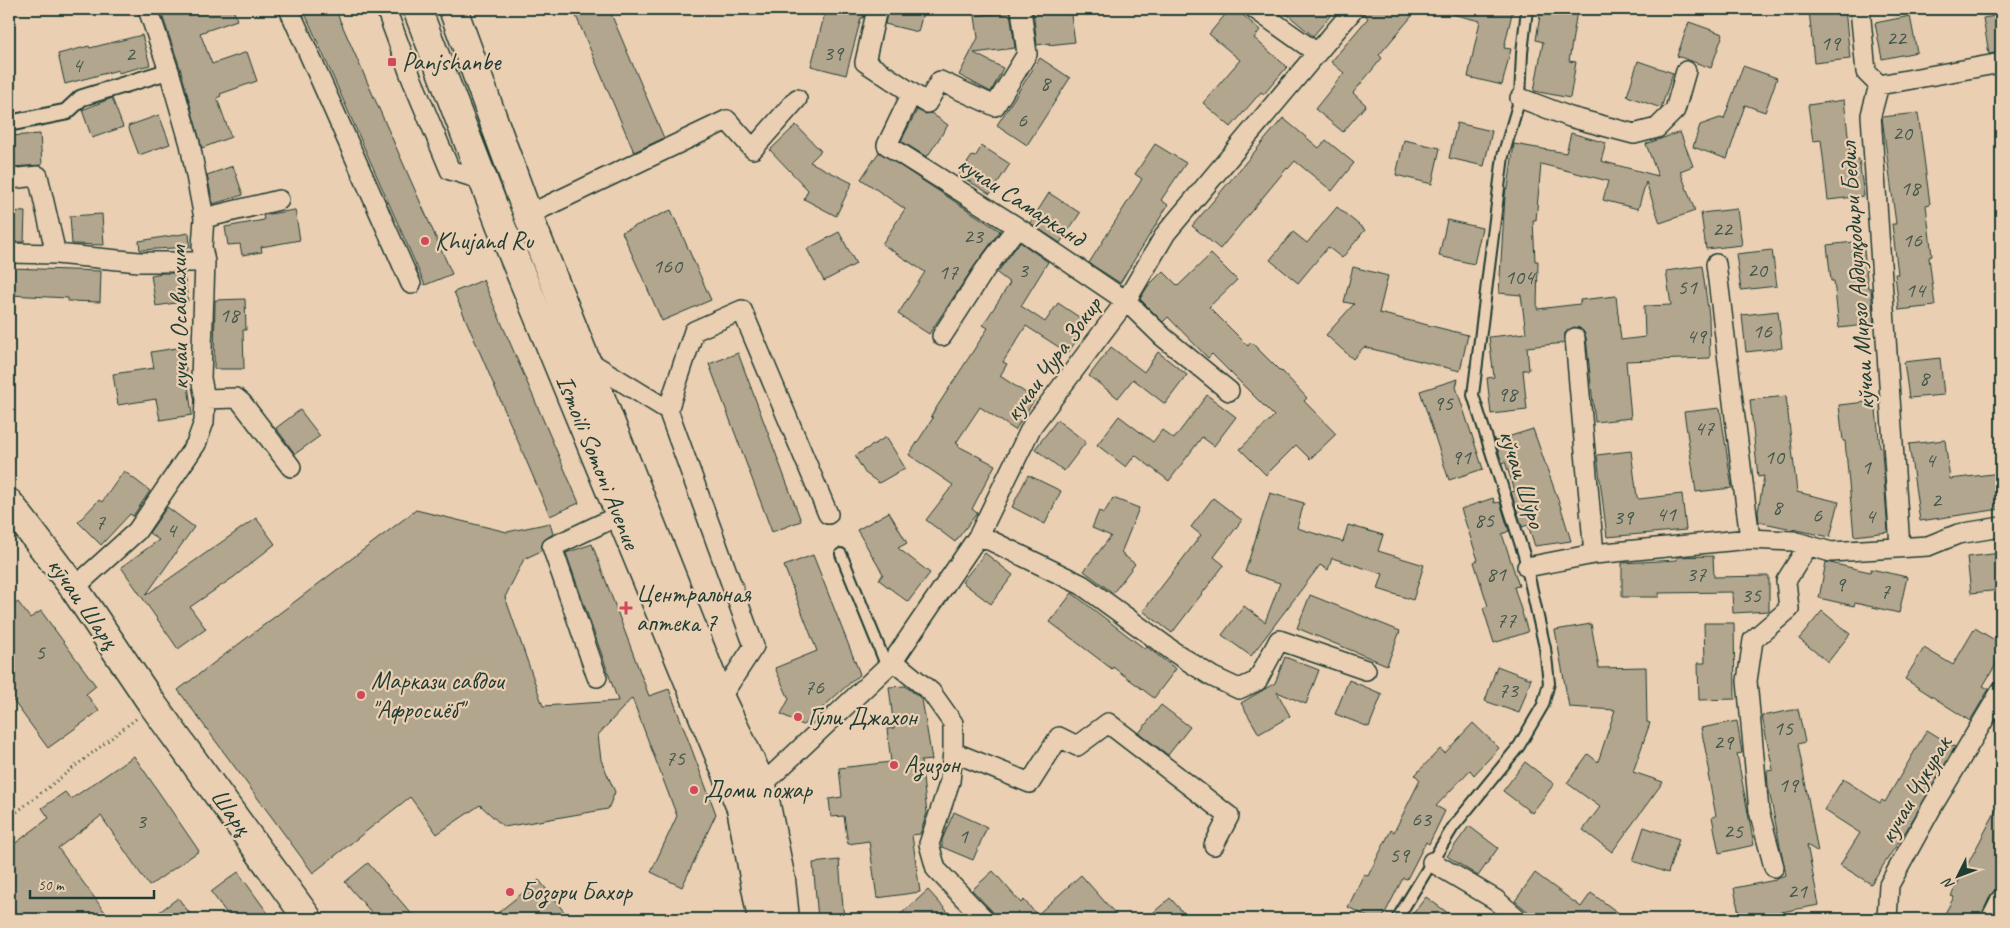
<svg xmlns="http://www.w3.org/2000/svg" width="2010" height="928" font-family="Caveat,sans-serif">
<rect width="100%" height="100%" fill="#ebcfb2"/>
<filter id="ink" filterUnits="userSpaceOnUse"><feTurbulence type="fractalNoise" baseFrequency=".02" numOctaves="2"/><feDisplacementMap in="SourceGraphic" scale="10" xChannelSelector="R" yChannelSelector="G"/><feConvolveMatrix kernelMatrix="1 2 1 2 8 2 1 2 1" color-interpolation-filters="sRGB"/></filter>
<g filter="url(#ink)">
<path fill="#b2a68f" stroke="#1f3d34" d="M160 9H233L237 20 200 33 212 64 247 52 257 81 220 94 221 96 217 98 231 137 202 148 180 68Z
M303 9H335L452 274 425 285Z
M573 9H609L664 138 634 152Z
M826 9H866L863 18H861L846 75 811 66Z
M888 9H924L918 32 885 24Z
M1045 9H1070L1075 42 1048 45 1050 43 1037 45 1033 10Z
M1230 9H1236L1260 30 1254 38 1287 67 1264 94 1261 92 1231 127 1203 103 1240 60 1209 34Z
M1281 9H1336L1313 36Z
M1365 9H1418L1379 55 1382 58 1353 93 1366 105 1343 132 1315 109 1344 73 1331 62 1368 18 1364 14Z
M1453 9H1513L1504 48 1511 49 1502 85 1468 77 1480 21 1452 14Z
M1541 9H1566L1577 11 1569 61 1576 62 1570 98 1534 91 1543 42 1536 40Z
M1809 9H1845L1850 59 1814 63Z
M1010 12 1015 48 974 53 1003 68 991 92 959 75 978 38 975 16Z
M2001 15V52L1989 54 1983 18Z
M1910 16 1917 52 1882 59 1875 23Z
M1689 22 1723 34 1711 68 1677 56Z
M142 35 150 65 118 73V70L65 84 58 54 89 46 90 48Z
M1040 58 1070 78 1027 145 997 125Z
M1638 61 1673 73 1661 108 1627 96Z
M1743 66 1777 78 1765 112 1745 105 1727 159 1693 147 1700 125 1720 118 1724 119Z
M112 98 123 127 92 138 82 110Z
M1844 100 1851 160 1859 159 1864 196 1828 200 1821 140 1813 141 1808 105Z
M917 110 926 114 931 113 948 125 927 157 901 141Z
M1918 113 1930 204 1926 205 1932 256 1929 257 1935 306 1899 310 1895 274H1898L1892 224H1896L1882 117Z
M159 115 170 144 139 155 128 126Z
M1283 118 1319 148 1326 140 1354 163 1332 191 1295 161 1288 169 1287 168 1220 249 1192 226Z
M1457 123 1492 131 1484 166 1449 158Z
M796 125 821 151 810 162 852 183 836 216 804 199 808 190 770 150Z
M1680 132 1693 166 1680 171 1695 211 1660 223 1646 182 1638 209 1603 200 1608 181 1541 164 1536 220H1533L1535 261H1538L1537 309 1580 304V300L1616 296 1621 340 1645 337 1644 306 1671 305 1666 271 1702 266 1709 316 1710 358 1626 361 1631 418 1595 422 1586 337 1580 328 1574 327 1565 333 1564 343 1527 347 1529 370H1523L1527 410 1491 414 1487 378 1494 377 1489 337 1526 333 1521 295 1499 293 1505 196 1506 188H1508L1514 144 1566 153 1571 133 1606 143 1601 161 1658 176 1646 144Z
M40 134 42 165 10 167 9 136Z
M1404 140 1440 148 1432 184 1396 175Z
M1155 144 1186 163 1161 200 1168 205 1120 283 1089 263 1142 179 1135 174Z
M982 146 1010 164 990 194 959 175 972 156 975 157Z
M879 152 1000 231 975 265 929 334 898 314 925 272 882 244 905 209 861 179Z
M233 166 243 195 213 204 207 175Z
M1049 193 1080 213 1060 243 1030 223Z
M1337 207 1365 230 1342 258 1328 247 1298 283 1270 260 1293 232 1307 243Z
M1737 209 1742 245 1706 249 1701 213Z
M295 210 300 240 261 247 262 252 242 255 240 244 228 245 225 227 264 220 263 215Z
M671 210 711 300 662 321 622 232Z
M9 211 25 212 24 242H9Z
M102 214 104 245 72 244 70 216Z
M1447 220 1482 228 1474 264 1439 256Z
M839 232 856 264 824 281 807 249Z
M189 233 190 247 140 250 139 241Z
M1863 241 1868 288H1871L1874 324 1839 328 1834 281H1831L1827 245Z
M1020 242 1048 262 1021 306 1045 322 1058 303 1088 323 1068 353 1026 326 1003 362 1007 364 1000 376 1035 399 1015 430 980 407 956 443 959 445 958 446 995 465 972 509 977 513 955 542 926 520 953 485 909 455 933 418 931 416 988 328 983 325 1010 283 997 273Z
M1772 250 1777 286 1741 290 1736 254Z
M1211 254 1237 280 1209 307 1248 346 1251 342 1281 372 1282 371 1307 398 1304 401 1336 434 1310 459 1296 445 1266 475 1240 449 1274 416 1212 354 1208 358 1168 317 1163 322 1140 299 1148 286 1163 271 1178 286Z
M1353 267 1388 276 1379 313 1468 335 1460 371 1364 347 1353 359 1326 335 1354 304 1344 302Z
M9 268 101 271 100 302 68 301V298L9 295Z
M163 273H184L188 301 156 306 151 275Z
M483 280 579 503 550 516 454 292Z
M245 299 246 330H243L244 369H214L215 300Z
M1778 311 1782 348 1746 352 1742 315Z
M183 347 192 415 160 420 156 399 118 405 113 374 154 368 151 352Z
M1111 347 1144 372 1158 352 1187 375 1165 404 1133 379 1118 398 1089 376Z
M738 353 801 521 772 532 709 364Z
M1940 358 1944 395 1909 398 1904 362Z
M1458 379 1456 387 1483 469 1449 480 1420 391Z
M1207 395 1236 417 1214 446 1202 437 1169 481 1135 455 1126 467 1097 445 1119 416 1153 442 1162 430 1174 439Z
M1786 396 1797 492 1839 502 1830 537 1759 522 1758 512 1764 476 1758 477 1750 400Z
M1875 401 1880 447H1882V452L1888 532 1854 536 1845 441H1843L1839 405Z
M1720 408 1732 488 1696 492 1684 412Z
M300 410 320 436 295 454 276 428Z
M1057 420 1086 442 1064 471 1035 449Z
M1533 429 1561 508 1571 541 1535 546 1528 525 1522 527 1511 492 1515 491 1505 462 1502 463 1495 441Z
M886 437 905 468 879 483 865 473 855 456Z
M1945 440 1950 479 2001 473V509L1920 521 1909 444Z
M1631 451 1637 497 1639 499 1682 494 1686 530 1607 537 1597 455Z
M124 471 150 491 133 516 130 514 101 545 78 522 99 500 102 502Z
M1028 475 1061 491 1045 524 1012 507Z
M1270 493 1304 503 1297 528 1343 542 1348 525 1383 535 1378 551 1424 565 1413 600 1378 589 1383 574 1332 558 1328 570 1320 565 1251 656 1222 635 1244 606 1265 622 1280 583 1245 572Z
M1113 498 1139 508 1121 553 1135 564 1113 593 1084 571 1111 536 1092 528 1099 511 1104 513Z
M1213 498 1242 520 1214 557 1224 565 1172 633 1143 611 1201 535 1191 527Z
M1493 498 1494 503 1500 502 1509 531 1502 534 1519 586 1514 587 1528 632 1494 643 1483 608 1488 606 1474 562 1478 560 1461 509Z
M167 507 194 527 146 595 256 518 275 544 234 577 190 607 206 629 178 649 121 567 159 540 149 533Z
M416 510 507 532 550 523 553 534 543 541 541 551 524 559 505 597 543 706 618 701 566 553 592 544 649 696 669 689 716 814 682 887 651 872 677 816 632 698 598 735 601 760 615 792 608 809 504 827 480 805 437 834 410 797 313 873 178 690Z
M889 512 907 543 898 548 930 573 908 602 879 580 883 574 857 530Z
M985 553 1013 575 991 604 962 582Z
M2001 553V590L1971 593 1967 557Z
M813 555 860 674 803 725 781 714 789 699 775 668 817 651 784 566Z
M1713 556 1714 577 1769 576V611L1733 613 1732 592 1659 593V597H1622V563L1677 560V557Z
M1826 562 1870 572 1871 569 1907 577 1899 613 1855 603 1854 606 1819 598Z
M1072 593 1145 649 1147 647 1176 669 1154 698 1113 667 1112 669 1050 622Z
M1310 595 1400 631 1387 665 1297 628Z
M18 602 30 618 41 611 96 686 86 694 99 711 48 748 9 695V609Z
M1822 611 1850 634 1828 662 1799 639Z
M1704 623H1734L1735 699 1699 700 1698 663H1705Z
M1591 624 1599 668 1646 667 1647 722 1650 723 1633 772 1663 782 1612 852 1583 830 1600 807 1567 783 1588 754 1598 762 1615 710 1569 707 1555 630Z
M1975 628 2001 644V656L1983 686 1989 689 1970 721 1905 679 1924 648 1953 665Z
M1285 657 1319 670 1306 704 1277 692 1290 716 1259 734 1241 703 1275 683Z
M1497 666 1531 679 1519 713 1485 701Z
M1349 680 1382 694 1369 727 1335 714Z
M905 686 922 699 932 760 921 761 927 813 920 834 912 835 920 892 877 898 869 841 848 844 844 816 831 817 829 799 842 797 839 768 891 762 887 729 894 728 889 687Z
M1161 705 1190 727 1168 755 1139 733Z
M1798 709 1805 742 1798 744 1818 852 1807 845 1819 905 1776 913 1777 917 1764 919H1740L1734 888 1776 880V878L1786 875 1768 786 1767 771 1773 770 1762 716Z
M1737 721 1742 753 1737 754 1754 845 1719 853 1712 817 1716 816 1708 774 1710 773 1701 728Z
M1473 723 1499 748 1474 775 1470 770 1436 806 1445 811 1429 844 1426 842 1407 879 1403 878 1382 919H1372L1348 907 1364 874 1368 876 1391 830 1394 832 1420 780 1415 775 1440 749 1445 753Z
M1927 730 1955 747 1909 826 1871 884 1840 865 1860 833 1824 810 1843 779 1880 803 1882 800 1885 802Z
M134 756 199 851 149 886 101 816 58 848 110 919H9V848L49 818 42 808 65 792 71 799Z
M1525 762 1554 784 1532 813 1503 791Z
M2001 801V880L1996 889 1991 894 1980 919H1942L1954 897 1951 896Z
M954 812 987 827 973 860 942 847V840Z
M1469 826 1498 848 1478 876 1447 856Z
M1644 827 1679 839 1668 873 1633 861Z
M839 860 844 919H818L813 863Z
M368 863 416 919H377L345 882Z
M993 871 1021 903 1024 900 1037 915 1081 875 1120 919H995L992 911 972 890Z
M238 872 272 919H231L211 892Z
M1535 873 1581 907 1591 893 1627 919H1537L1515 901Z
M539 880 565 913 557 919H490Z
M928 890 954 919H895L917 900Z
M1426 897 1456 919H1409Z
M178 898 194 919H150Z
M1170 898 1189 919H1146Z"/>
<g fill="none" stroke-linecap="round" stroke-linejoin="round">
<g stroke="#1f3d34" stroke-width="14">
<path id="service" d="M841 554 887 667
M1397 919 1453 827 1519 746 1543 705 1549 683 1545 648 1524 555 1473 395 1503 156 1520 98 1522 53 1527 9"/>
</g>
<g stroke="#1f3d34" stroke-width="19">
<path id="pedestrian" d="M16 122 66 112 81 98 169 71"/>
</g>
<g stroke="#1f3d34" stroke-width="22">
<path id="minor" d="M289 9 411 284
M386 9 411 77 450 170 483 180
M877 9 865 62 927 103 940 81 995 106 1027 54 1021 9
M1255 9 1317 53
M1860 9 1866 72 1879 85 1871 115 1900 547
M1879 85 2001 63
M912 93 887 145 1017 227 1126 301 1163 337 1229 391
M1520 98 1570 117 1634 134 1657 128 1675 110 1686 71
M9 179 38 176 56 254
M528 215 727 120 753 149 797 99
M204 218 279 200
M9 253 56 254 139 262H205
M1716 264 1750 539
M942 336 984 271 1017 227
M1575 338 1594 554
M585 359 668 410 754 646 720 698
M205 399 236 398 242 403 291 467
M668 410 694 331 742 310 828 514
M979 535 1082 585 1174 652 1213 677 1239 689 1257 681 1279 640 1366 670
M1527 567 1594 554 1750 539 1793 541 1831 552 1928 546 1958 534 2001 527
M74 588 137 531 196 444 204 422 205 399 201 378 205 262 202 247 204 218 190 144 169 71 148 9
M893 661 931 692 953 723V752L950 781 929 844 936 869 984 919
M597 677 552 547 620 515
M953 752 1030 783 1059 737 1077 746 1108 723 1229 816 1214 845
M762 785 893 661 979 535 1032 426 1126 301 1166 233 1354 9
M1432 862 1496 900 1518 919
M1774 867 1759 811 1747 681 1753 640 1789 609 1786 581 1808 546
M1887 919 1889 885 1932 807 2001 691
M1991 919 2001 899"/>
</g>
<g stroke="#1f3d34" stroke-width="31">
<path id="secondary" d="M9 503 74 588 153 705 308 919"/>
</g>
<g stroke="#1f3d34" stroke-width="31">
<path id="primary" d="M417 9 501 226 741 808 762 919
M453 9 528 215 720 698 762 785 781 880 785 919"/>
</g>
<path stroke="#1f3d34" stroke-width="3" stroke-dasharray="1 4" stroke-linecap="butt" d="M9 818 137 718"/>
<use href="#service" stroke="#ebcfb2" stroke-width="10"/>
<use href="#pedestrian" stroke="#ebcfb2" stroke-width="15"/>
<use href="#minor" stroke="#ebcfb2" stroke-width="19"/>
<use href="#secondary" stroke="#ebcfb2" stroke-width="28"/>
<use href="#primary" stroke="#ebcfb2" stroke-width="28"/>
</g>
</g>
<g fill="#d1495b" stroke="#ebcfb2" stroke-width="2">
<rect x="387" y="57" width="10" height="10" rx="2.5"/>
<circle cx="425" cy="241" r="5"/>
<path d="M623.5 600.5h5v5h5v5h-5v5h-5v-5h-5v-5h5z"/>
<circle cx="361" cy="695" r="5"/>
<circle cx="798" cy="717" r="5"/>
<circle cx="894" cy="765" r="5"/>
<circle cx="694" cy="790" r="5"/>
<circle cx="510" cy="892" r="5"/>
</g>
<g text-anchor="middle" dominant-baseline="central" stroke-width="4.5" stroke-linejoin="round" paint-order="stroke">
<g font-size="22" fill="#44574b">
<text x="1896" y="38">22</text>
<text x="1830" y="43">19</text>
<text x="833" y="53">39</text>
<text x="130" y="54">2</text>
<text x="77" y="65">4</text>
<text x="1045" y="83">8</text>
<text x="1022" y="120">6</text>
<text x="1902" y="133">20</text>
<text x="1910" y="188">18</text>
<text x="1722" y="229">22</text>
<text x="973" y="236">23</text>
<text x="1912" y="240">16</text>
<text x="667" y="266">160</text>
<text x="1023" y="270">3</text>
<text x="1757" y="270">20</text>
<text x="948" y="272">17</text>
<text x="1519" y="277">104</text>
<text x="1687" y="287">51</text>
<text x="1915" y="290">14</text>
<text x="229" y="315">18</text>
<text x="1762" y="331">16</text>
<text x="1696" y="336">49</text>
<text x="1924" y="378">8</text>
<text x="1507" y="394">98</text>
<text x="1443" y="403">95</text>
<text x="1704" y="428">47</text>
<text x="1461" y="457">91</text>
<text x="1774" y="457">10</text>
<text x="1930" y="460">4</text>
<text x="1866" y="467">1</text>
<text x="1936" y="500">2</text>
<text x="1777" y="507">8</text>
<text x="1666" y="514">41</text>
<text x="1817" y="515">6</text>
<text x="1870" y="516">4</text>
<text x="1623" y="517">39</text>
<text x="1484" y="520">85</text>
<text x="100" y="522">7</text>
<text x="171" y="530">4</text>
<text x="1496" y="574">81</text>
<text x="1696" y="574">37</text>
<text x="1840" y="584">9</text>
<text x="1885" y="591">7</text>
<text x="1751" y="595">35</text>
<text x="1506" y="620">77</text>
<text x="40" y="652">5</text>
<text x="814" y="687">76</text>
<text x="1508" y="690">73</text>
<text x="1783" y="728">15</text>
<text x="1723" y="742">29</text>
<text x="675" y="758">75</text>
<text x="1788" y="785">19</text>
<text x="1421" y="819">63</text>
<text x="141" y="821">3</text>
<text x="1733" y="831">25</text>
<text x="963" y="836">1</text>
<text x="1399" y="855">59</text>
<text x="1797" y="891">21</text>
</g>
<g font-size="25" fill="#1f3d34" stroke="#ebcfb2" text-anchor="start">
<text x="402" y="62">Panjshanbe</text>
<text x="435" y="241">Khujand Ru</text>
<text x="636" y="594">Центральная<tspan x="636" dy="29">аптека 7</tspan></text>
<text x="371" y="681">Маркази савдои<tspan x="371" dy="29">"Афросиёб"</tspan></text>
<text x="808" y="717">Гули Джахон</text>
<text x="904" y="765">Азизон</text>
<text x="704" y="790">Доми пожар</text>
<text x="520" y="892">Бозори Бахор</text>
</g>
<g font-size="25" fill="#1f3d34" stroke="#ebcfb2">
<text transform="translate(1021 201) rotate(33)">кучаи Самарканд</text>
<text transform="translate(1857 276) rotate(-94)">кўчаи Мирзо Абдулқодири Бедил</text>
<text transform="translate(179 318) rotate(-91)">кучаи Осавиахим</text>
<text transform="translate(1053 359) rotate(-54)">кучаи Чура Зокир</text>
<text transform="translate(598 462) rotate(68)">Ismoili Somoni Avenue</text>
<text transform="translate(1522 479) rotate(72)">кўчаи Шўро</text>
<text transform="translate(83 603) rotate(55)">кӯчаи Шарқ</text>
<text transform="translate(1915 790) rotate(-60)">кучаи Чукурак</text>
<text transform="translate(231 812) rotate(54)">Шарқ</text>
</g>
</g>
<rect width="2010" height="928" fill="none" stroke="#ebcfb2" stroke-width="30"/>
<rect x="15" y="15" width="1980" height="898" fill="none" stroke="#1f3d34" stroke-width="2" filter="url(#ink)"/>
<g transform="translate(1958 876) rotate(228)" stroke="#ebcfb2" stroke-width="4" paint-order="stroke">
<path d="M0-4L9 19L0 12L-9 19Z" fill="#1f3d34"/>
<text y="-8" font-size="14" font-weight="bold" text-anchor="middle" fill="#1f3d34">N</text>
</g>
<path d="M30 890v8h124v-8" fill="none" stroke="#1f3d34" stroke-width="2.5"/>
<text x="38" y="890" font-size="15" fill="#1f3d34" stroke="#ebcfb2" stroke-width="4" paint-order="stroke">50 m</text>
</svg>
